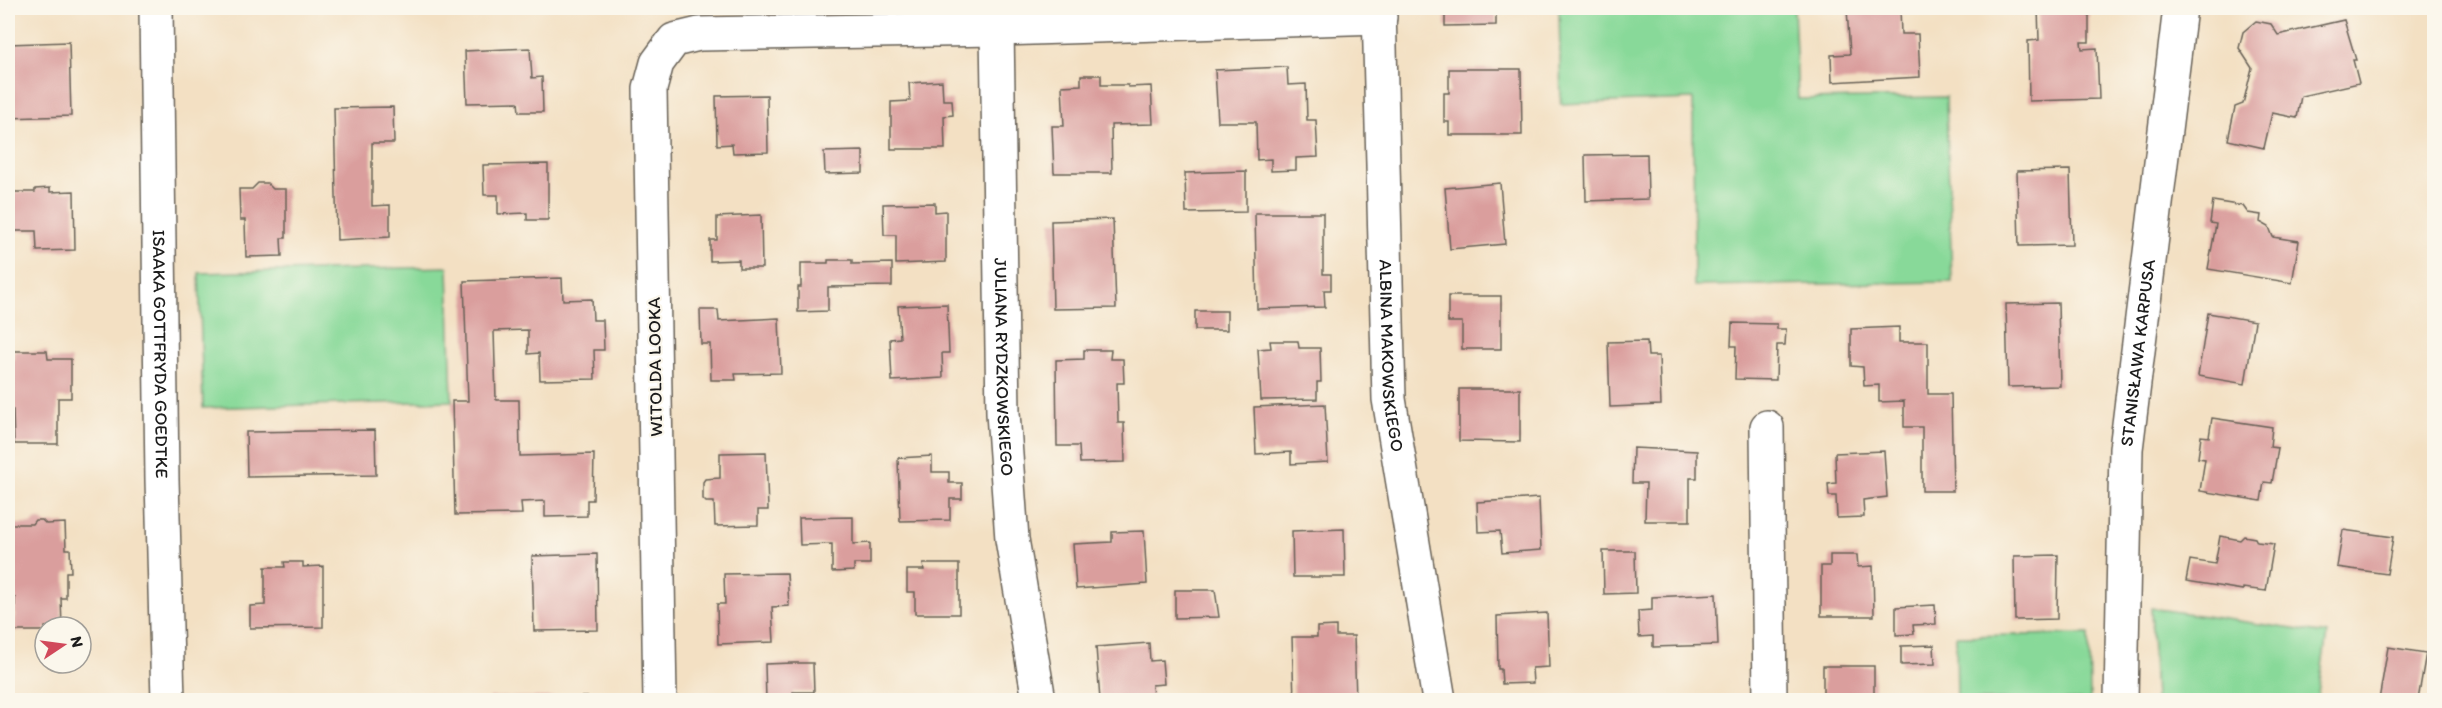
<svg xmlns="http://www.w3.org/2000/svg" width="2442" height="708" font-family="Itim,sans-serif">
<rect width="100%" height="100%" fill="#fbf7ec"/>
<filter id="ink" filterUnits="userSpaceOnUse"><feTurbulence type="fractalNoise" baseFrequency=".0167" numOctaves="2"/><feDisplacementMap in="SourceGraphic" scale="12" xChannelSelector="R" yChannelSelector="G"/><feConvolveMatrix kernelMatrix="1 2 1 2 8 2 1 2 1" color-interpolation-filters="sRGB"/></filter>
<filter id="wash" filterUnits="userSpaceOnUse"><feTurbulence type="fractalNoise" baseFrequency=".008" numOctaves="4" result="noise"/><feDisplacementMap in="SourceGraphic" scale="24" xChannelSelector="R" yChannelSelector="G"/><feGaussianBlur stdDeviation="1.35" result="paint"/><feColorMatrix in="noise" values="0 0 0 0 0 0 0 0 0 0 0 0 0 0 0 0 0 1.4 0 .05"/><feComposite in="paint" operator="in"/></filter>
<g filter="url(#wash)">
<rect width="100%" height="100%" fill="#f3e0c3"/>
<path fill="#88d999" stroke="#527a5a" stroke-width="1.5" d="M1559 8H1794L1798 99 1946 97 1952 282 1694 286 1693 99 1561 104Z
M448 267 452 401 203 408 199 273Z
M2151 608 2327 634 2317 700H2155Z
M2089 634 2090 700H1957L1956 636Z"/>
<g id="blocks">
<path fill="#da9e9d" d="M1445 8H1506V10H1496V25L1445 26Z
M1900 8 1901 34H1918L1920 77 1832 82 1831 55 1850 54 1847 9Z
M2038 8H2089V42H2081L2082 49 2097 48 2099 99 2029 101 2028 41 2039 40Z
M2344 20 2356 60H2353L2359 83 2301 96 2297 118 2272 113 2264 148 2228 140 2235 107 2243 104 2252 68 2239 48 2243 32 2256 21 2271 24 2278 35Z
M69 42 71 116 8 118V44Z
M530 48 532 78 542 77 543 112H519L518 102 467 103 465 51Z
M1287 67 1288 85 1306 84 1307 120H1316L1318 157 1296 158V170L1271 171V159L1257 160 1256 122H1218L1215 70Z
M1449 69H1521L1522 135H1449V122H1444V93H1449Z
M1081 75H1101V85H1128V87L1151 86 1153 124 1111 125 1112 173H1054L1052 126H1064L1062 86 1081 85Z
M942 81 943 100H952L953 115 944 116 945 149H891V102L910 101 909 83Z
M767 95 768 152 733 153 732 144 717 145 716 96Z
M393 107 394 143H372V206L390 205V237L337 240 334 108Z
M863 151V173L825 174 824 152Z
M1647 154 1648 199 1586 201 1585 155Z
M548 164V220H527V213L498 214V195H484L483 165Z
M2070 170 2072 245 2019 246 2017 171Z
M1246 171V212L1186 213 1185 173Z
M258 183H267L273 189H286V238H281L282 256 246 257 245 220H240L239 189H252Z
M1500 183 1505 244 1450 249 1445 188Z
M50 188V192L74 191 75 250 37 251 36 231H14L13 192H35V189Z
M2213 201 2243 206 2248 213 2261 215 2260 222 2269 227 2273 237 2299 241 2292 283 2208 269 2216 224 2210 223Z
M935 203V212L946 211V262L896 264V235H884L883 204Z
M1255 213H1323V274H1331V290H1324L1325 307 1257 309Z
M761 215 762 268H739V260L710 261V240H717V217Z
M1113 219 1116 308 1053 309 1051 221Z
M828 260H852V264L892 263V286L828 287V311L798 312V287H801V263H828Z
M562 278 563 300 592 299 593 320H603L604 350H594L595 379 540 380 539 353 528 354V330L494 331 496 400H519L520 456 594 454 593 500H587V516L545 517V501L521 502 522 514 455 515 452 401H468L464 281Z
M1448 296H1501V349H1462V322H1448Z
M2058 303 2060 386 2008 387 2006 304Z
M947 304 949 353H942L943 378 892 381 890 339 900 338 898 306Z
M700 310H718L719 321 779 318 781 373 735 374 736 380H711L710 344H701Z
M1195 311H1227V330H1195Z
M2208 313 2255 321 2245 384 2198 376Z
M1732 323 1777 324V329H1786L1785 345H1777L1776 380 1735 379 1736 346H1731Z
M1899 327V342H1928V394H1951L1953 491H1922V427H1904V401L1879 402V385L1864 386 1863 367 1851 366V329Z
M1270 341H1298L1299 348H1320L1321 382H1317V399L1261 400 1258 349 1271 348Z
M1647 341 1648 356H1659L1661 405 1610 407 1608 342Z
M1084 350H1111L1110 359H1123L1124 383H1117L1118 423H1124L1125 462 1080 463 1079 446H1057L1056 360 1084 359Z
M13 351H47L48 359H71V398H58V444H14L13 410H8V361L14 360Z
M1459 389H1520V442L1459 441Z
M1325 404 1328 462 1291 464V452L1256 454 1254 407Z
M2212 418 2272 427 2270 447 2278 448 2272 483 2264 482 2261 501 2200 491 2205 459 2198 458 2201 436 2209 437Z
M375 430 376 475 247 477 246 432Z
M1633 448 1697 451V478H1690V521H1645L1646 483H1632Z
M1884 451 1887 497 1863 500 1864 517 1837 518 1836 496H1829L1828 484 1836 483 1835 453Z
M766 452 768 510H758V525L715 526 714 502H706L703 499V482L705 479 720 478V453Z
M932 456V472H949V483H962V499H950V520L900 521 898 458Z
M1539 498 1541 550 1502 553 1500 531 1478 532 1477 502Z
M853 517V544L870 543V564H854V571L832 572V544L800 545 799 518Z
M35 520H42L46 524 65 523 66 549H70L71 572H66V598H61L62 627H45V631H15V598L9 599 8 524H32Z
M1344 529 1345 577H1293L1292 531Z
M2343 530 2393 537 2387 574 2337 567Z
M1144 531 1147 584 1076 589 1073 544 1112 542V532Z
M2220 536 2240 540 2244 536 2255 538 2257 542 2274 544 2266 591 2243 588V590L2186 581 2190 560 2215 564Z
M1603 551H1635L1636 593 1604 594Z
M597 554 598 630 534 631 532 556Z
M1830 555H1857L1858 567 1873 566 1874 616H1821V566H1830Z
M2058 555 2057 619 2015 620 2014 556Z
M284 562H303V567L323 566V627L250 628V606L265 605V567H285Z
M923 564H959V614H915V592H907V570H924Z
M787 573 789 606 772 607 774 642 718 644 717 604H725L724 574Z
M1175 590H1215L1219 617 1175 618Z
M1716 594 1718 645 1653 647V636L1639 637 1638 611 1652 610V597Z
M1935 605 1936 624 1913 625 1914 634 1896 635V607Z
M1547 613 1549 667 1532 668 1533 683 1502 684 1501 669H1498L1497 616Z
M1336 626V636H1354L1356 700H1294L1292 637H1317V627Z
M1149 643 1150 661 1162 660 1164 684 1152 685 1153 699 1100 700 1096 647Z
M1934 645 1935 664 1901 665V646Z
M2388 647 2426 653 2418 700H2379Z
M793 663H813L814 692H793V700H766L765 664Z
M1823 666H1874V700H1823Z
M490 697H592V700H490Z"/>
</g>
</g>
<g filter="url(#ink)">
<use href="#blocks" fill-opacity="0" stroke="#676156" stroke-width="1.5"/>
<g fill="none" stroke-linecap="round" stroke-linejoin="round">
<g stroke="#676156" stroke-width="36">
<g id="minor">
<path id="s1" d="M156 8 162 480 168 700"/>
<path id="s2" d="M1379 8 1389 399 1439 700"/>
<path id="s3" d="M997 29 1003 413 1012 539 1039 700"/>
<path d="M1767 427 1770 700"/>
<path d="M660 700 650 89 657 63 674 40 699 34 997 29 1380 17"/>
<path id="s4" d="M2121 700 2126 449 2180 8"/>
</g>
</g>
<use href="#minor" stroke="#fff" stroke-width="33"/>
</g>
</g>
<g text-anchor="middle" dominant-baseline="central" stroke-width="4.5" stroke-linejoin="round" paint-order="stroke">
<g font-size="18" fill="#1c1c1c" stroke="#fbf7ec">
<text stroke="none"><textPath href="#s4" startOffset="348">STANISŁAWA KARPUSA</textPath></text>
<text stroke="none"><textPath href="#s1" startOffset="346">ISAAKA GOTTFRYDA GOEDTKE</textPath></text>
<text stroke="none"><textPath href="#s2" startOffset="348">ALBINA MAKOWSKIEGO</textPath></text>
<text stroke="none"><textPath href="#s3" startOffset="338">JULIANA RYDZKOWSKIEGO</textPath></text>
<text transform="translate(655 367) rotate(-91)">WITOLDA LOOKA</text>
</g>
</g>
<rect width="2442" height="708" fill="none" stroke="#fbf7ec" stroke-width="30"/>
<g transform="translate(63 645) rotate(77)"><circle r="28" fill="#fbf7ec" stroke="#a29f99" stroke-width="1.5"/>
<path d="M0-4.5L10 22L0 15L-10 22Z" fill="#d1495b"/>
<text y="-9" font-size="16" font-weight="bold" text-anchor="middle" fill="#1c1c1c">N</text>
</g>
</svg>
